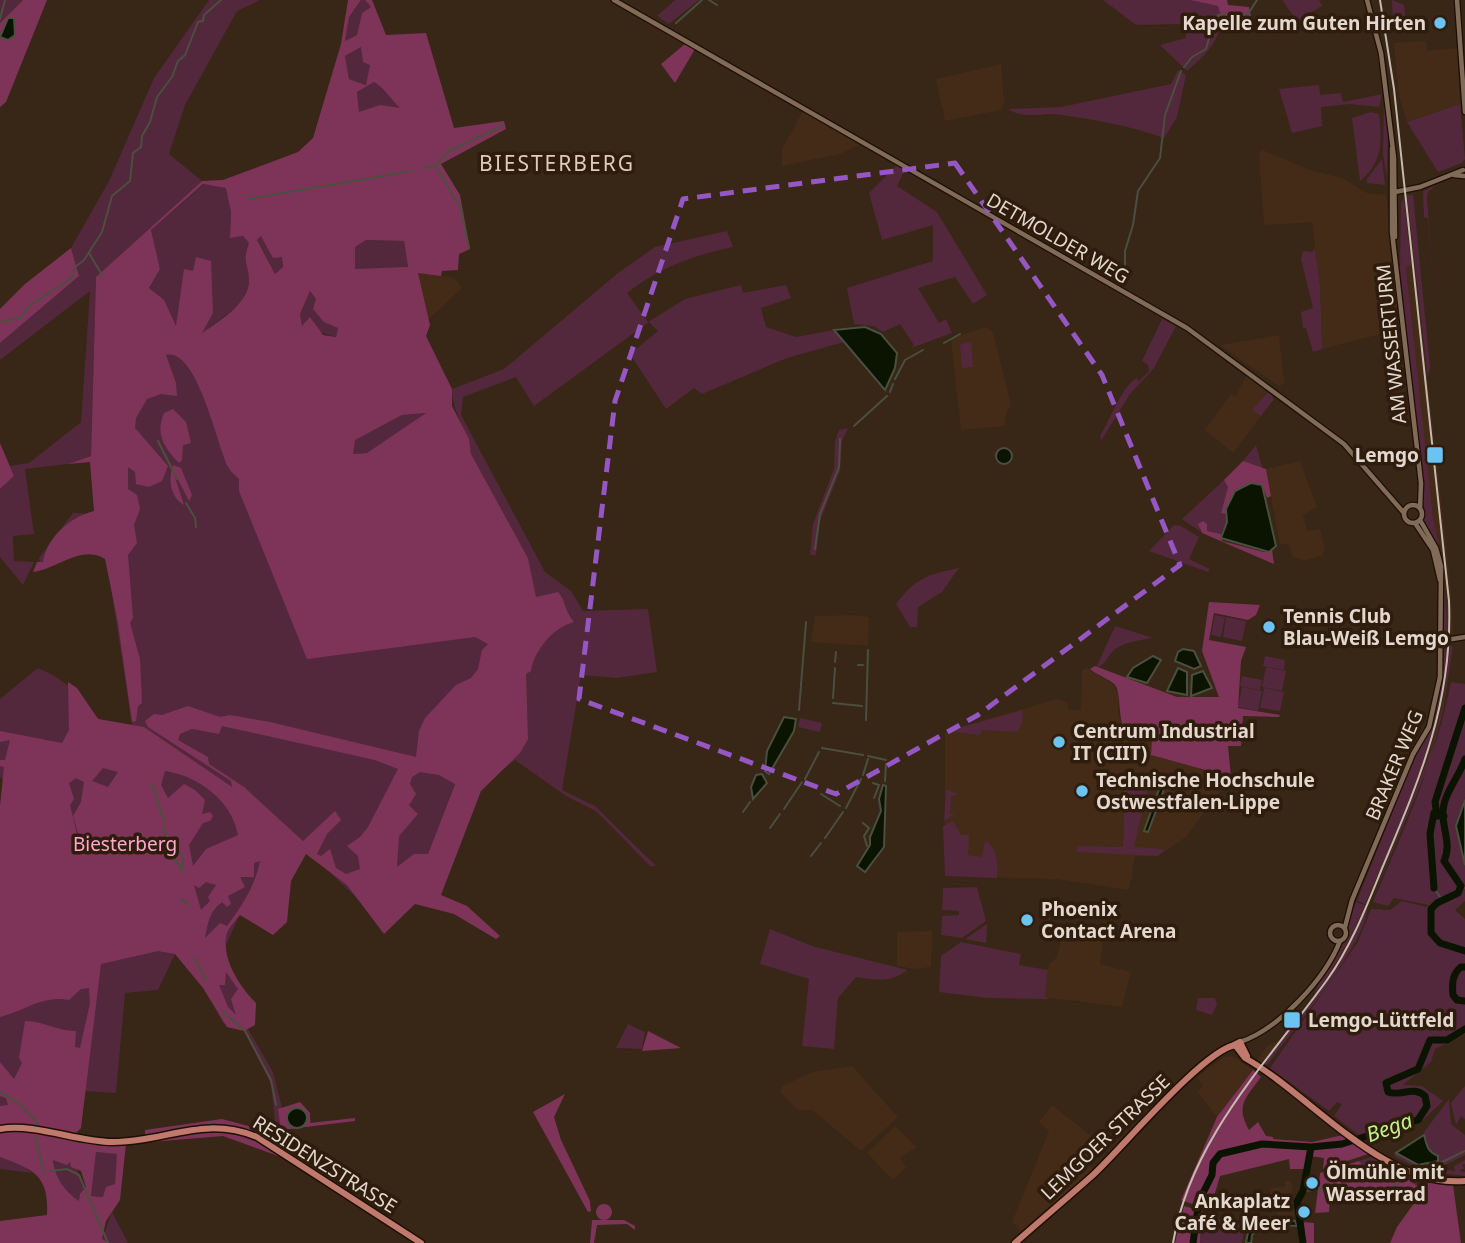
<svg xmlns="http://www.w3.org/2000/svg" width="1465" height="1243" font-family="'Noto Sans',sans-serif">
<rect width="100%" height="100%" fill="#382617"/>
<path fill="#432b17" d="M1426 41 1427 51 1457 48 1460 104 1407 122 1399 96 1394 43Z
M1001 64 1004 103 1001 110 945 121 936 79Z
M803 111 861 144 840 154 782 166V149Z
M1263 150 1310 170 1342 178 1367 193 1386 195 1400 329 1322 349 1320 285 1312 222 1264 225 1259 153Z
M1407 196 1451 592 1453 634 1447 632 1442 554 1435 530 1427 471 1406 267 1411 265 1404 198Z
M417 272 454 278 462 288 428 320Z
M986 327 993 332 1011 404 1006 414 1005 426 961 430 951 338Z
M1279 335 1284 381 1280 387 1220 345Z
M1247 375 1269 391 1253 410 1261 416 1233 453 1205 430 1231 394 1235 397Z
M1300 461 1317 507 1303 515 1307 531 1320 529 1325 550 1321 556 1304 561 1292 556 1289 543 1280 545 1266 469Z
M856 615 869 617 868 646 811 642 815 616Z
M1448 642 1449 662 1444 700 1432 749 1368 905 1365 904 1430 748 1442 699Z
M1087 668 1114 685 1119 696 1118 713 1124 729 1152 738 1151 755 1231 777 1186 837 1158 856H1135L1129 890 1056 879 945 876V732L1056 699 1067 702 1069 710H1081L1082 670Z
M1365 905 1367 906 1355 934 1339 964 1263 1065 1257 1060 1268 1045 1280 1040 1337 963Z
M932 931 931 967 915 969 897 966V932Z
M1062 935 1103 940 1100 964 1131 972 1122 1007 1045 997 1049 964 1057 957Z
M1232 1056 1253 1070 1217 1117 1197 1091 1203 1086 1197 1077 1224 1057Z
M852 1066 898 1117 861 1151 812 1110H798L780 1092 782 1086 813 1072Z
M1052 1105 1100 1143 1085 1162 1094 1171 1023 1233 1012 1222 1049 1131 1039 1122Z
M895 1126 917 1147 900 1158 906 1168 893 1180 867 1153Z
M1285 1181H1291L1294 1218 1277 1215 1270 1191 1271 1188 1285 1187Z"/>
<path fill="#53283c" d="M0 0H23L0 23Z
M209 0H260L237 11 185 105 169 154 202 181 96 277 91 456 68 464 25 469 34 534 13 536 14 561 34 562 23 585 0 557V489L14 476 10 466 29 463 81 422 90 291 0 360V343L79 276 71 248 109 181 154 78Z
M361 0H365L371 7 362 13 357 35 345 41 349 17Z
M675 0H699L669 24 657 16Z
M1103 0H1190L1219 6C1226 36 1209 52 1187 71L1160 45 1186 38 1184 24 1136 25Z
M1282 0H1319L1322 6 1297 21Z
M1392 0 1404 5 1406 24 1393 25Z
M361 47 370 65 367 85 349 79 345 56Z
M1178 70 1186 75 1177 117 1164 138C1130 126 1097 120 1062 115 1042 112 1025 120 1008 109L1061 107 1171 84Z
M374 82C385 89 391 100 402 108L359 113 357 92Z
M1319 85 1320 95 1341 93 1343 102 1382 94 1379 107 1350 104 1321 107 1322 126 1292 133 1279 89Z
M1384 95 1388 125 1387 178 1383 154Z
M1460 104 1465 159 1462 163 1438 172 1407 122Z
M1371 112 1379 114C1382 142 1383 162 1360 181L1352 118Z
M1382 159 1385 185 1367 183V179Z
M897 165 905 169 897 186 937 212 987 295 973 304 955 277 918 288 939 323 946 319 952 333 911 348 914 345 900 324 883 332 874 326 854 324 847 288 933 261V225L882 240 869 193Z
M204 184 227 188 231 212 230 238 243 236 249 243C240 268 250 263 249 281 248 305 216 321 200 335L194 271 177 328 149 288 160 269 151 230Z
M1436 185 1428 192 1427 198 1434 290 1428 218 1424 217 1423 191Z
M1413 194 1430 367 1428 378 1407 196Z
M1404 198 1411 265 1406 268 1433 517 1442 559 1448 634 1443 632V572L1422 521 1423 483 1400 270 1401 203Z
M727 231 733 247C692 256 660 267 627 293L648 322 685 299 741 285 743 293 786 285 791 298 761 308 766 327 796 337 834 330 844 342 787 358 702 394 694 388 666 409 630 354 658 331 649 322 534 406 516 377 463 397 461 415 545 572 571 591 583 611 648 609 657 672 617 678 581 675 562 790 595 806 656 866H650L596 811 566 796 515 760 481 788 455 783 428 854 397 868 398 836 418 814 409 805 410 784 359 900 307 851 293 874 286 902 240 914 226 945 227 960 245 998 248 1029 273 1072 282 1108 279 1109 309 1113 312 1126 276 1131 271 1084 244 1031 240 1025 231 1028 223 1023 205 988 175 954 158 990 125 993 116 1093 83 1091 0 1121V825L9 784 0 777V699L38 668C65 679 81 696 99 719L132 725 106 555 80 554 41 570 39 558 73 513 97 514 98 378 185 337 275 450 535 595 528 558 471 454C468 430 452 413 452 389L504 369 618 273 655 247Z
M261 236 282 257 283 267 275 274 257 240Z
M366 240 404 241 408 268 355 269V246Z
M1315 248 1320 285 1322 349 1313 352 1306 328H1303L1301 312 1313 308 1301 259 1303 251 1313 252Z
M310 291 338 328 336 337 302 327 300 314Z
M1162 319 1176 326 1154 368 1130 394 1101 441 1100 436C1109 423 1123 382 1138 378V382L1149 371 1148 365 1142 361Z
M971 342 973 367 962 368 960 344Z
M1269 391 1274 399 1261 416 1252 410Z
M428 413 367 453 353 454 354 440 402 415Z
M848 428 842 441 840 471 820 521 816 555H810L813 524 834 469 835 441 839 430Z
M1256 445 1263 470 1243 461Z
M1224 480 1228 487 1221 513 1225 514 1227 522 1221 534 1198 529 1202 533 1182 519Z
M1174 525 1181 526 1199 537 1189 559 1210 569 1208 572 1149 551Z
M959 568 942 592 918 607 917 627H910L896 604C917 577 927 575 959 568Z
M1215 615 1225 617 1221 637 1211 635Z
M1226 617 1246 621 1242 641 1223 637Z
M1115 626 1153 638C1140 640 1121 642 1112 652 1106 659 1105 665 1096 668Z
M1453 646 1443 711 1430 762 1370 905 1432 749 1444 700 1450 647Z
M1448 648C1443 740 1401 821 1365 904L1357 901 1415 755 1433 726 1443 675 1444 649Z
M1265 656 1285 660 1284 670 1263 666Z
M1266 667 1286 671 1282 691 1262 687Z
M1242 676 1262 680 1260 690 1240 686Z
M1451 682 1465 684V800L1456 826 1465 865V901L1455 910 1465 919V1034L1435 1049 1431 1062 1403 1085 1422 1086 1443 1101 1423 1120 1417 1117 1360 1136 1334 1116 1342 1104 1337 1102 1329 1111 1270 1068 1358 942 1371 909 1390 910 1402 901 1426 907 1429 905 1394 898 1388 906 1373 902C1404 829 1436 760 1451 682Z
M1242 687 1262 691 1258 711 1238 707Z
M1264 688 1284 692 1280 711 1260 708Z
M1023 710 1022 724 1017 732 982 730 980 735 947 731Z
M800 718 822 723 820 732 798 727Z
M1125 775 1149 783 1134 847 1165 849 1158 856 1077 852V846L1123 847Z
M946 789 959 795 951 796 950 814H955L944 821Z
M953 821 961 835H969L968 855 982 857 985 841C998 848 998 863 997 878L945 876 943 826Z
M977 887 986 921 962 938 941 935 942 916 959 915V911L942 910 943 888Z
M1356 902 1365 905C1351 938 1335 967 1314 996 1314 990 1341 943 1347 938V925Z
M1367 906C1371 938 1290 1033 1268 1064L1263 1065 1339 964Z
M987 924 986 943 965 939Z
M770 929 815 947 907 970C892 983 874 980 856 977L838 998 834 1049 802 1046 809 979 760 964Z
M961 942 1021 954 1019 965 1048 970 1045 996 1049 999 988 998 939 992 941 956Z
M1198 998H1215L1217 1004 1212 1015 1196 1010Z
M628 1024 645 1032 642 1049 616 1048Z
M1465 1086V1119L1461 1116 1456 1125 1451 1103Z
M1449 1099 1451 1124 1465 1135V1155L1437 1169 1455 1171 1454 1166 1465 1160V1169V1164H1462L1464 1168 1459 1171 1465 1172V1176L1423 1171 1394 1156 1396 1151 1430 1152 1425 1144 1424 1132Z
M96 1152 118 1154 115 1184 104 1197 91 1196Z
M1374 1156 1417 1178V1186L1391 1168 1367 1172 1359 1161Z
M0 1157 23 1165 32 1173 0 1169Z
M53 1159C85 1164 72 1168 86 1187L79 1202C64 1192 55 1177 53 1159Z
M112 1212 128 1243H109L102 1240Z
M1204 1216 1245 1224 1242 1243H1200Z"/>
<path fill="#7e3459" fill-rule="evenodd" d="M23 0H47L6 102 0 107V23Z
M348 0H361L349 17 345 41 357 35 362 13 371 7 365 0H372L386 35 426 33 454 128 504 121 506 129 441 164 460 195 470 249 459 254 458 270 442 271 441 276 418 273 430 325 426 336 452 389V406L469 439 471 454 528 558 536 597 558 592C566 600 564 611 574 622 553 627 534 651 531 671L526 674 528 739 520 753 481 791 441 895 467 906 500 936 496 939 454 914 415 904 384 934 347 885 306 854 291 881 287 922 273 935 240 915C236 920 229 927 227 933 220 957 240 987 256 1003L255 1025 244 1031 227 1027 203 988 175 954 158 951 101 964 81 1128 74 1135 126 1144 145 1136V1130L222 1119 267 1131 259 1141 289 1160 223 1136 126 1144 120 1200 106 1221 102 1239 109 1243H0V1221L47 1215C49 1176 35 1170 0 1157V1106L8 1105 6 1098 0 1096V1062L14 1079 22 1063 19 1058 25 1021C44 1021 56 1031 76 1031L75 1047 80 1048 90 1003 89 988 81 989 69 1000C42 995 27 1010 0 1017V806L4 767 0 766V760H5L10 740 0 742V731L62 743 69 730 68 682 77 688 98 719 144 727 232 787 231 781 148 727 145 721 154 714 162 715 188 706 220 717 230 715 270 722 416 757 419 731 425 718 456 685 471 678 478 669 482 650 488 644 475 637 307 659 239 491V479C235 475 230 471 228 467 217 445 197 347 166 355L176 383 177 396 161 394 147 399 136 418 135 428 168 466 162 481 149 487 136 484 135 472 128 467V489L137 495 140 509 134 525 137 543 128 555 133 618 130 623 140 659 142 703 138 706 136 721 132 722 118 623 105 559C81 544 58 569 33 572L37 562H43C47 537 70 517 94 511L90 462 68 464 91 456 96 277 202 181 223 180 298 152 313 138 341 44ZM361 47 363 62 370 65 366 85 349 79 345 56ZM374 82C384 88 391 99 400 108L380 105 359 112 357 92ZM203 184 226 188 231 212 230 238 243 236 249 243C241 266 249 262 249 281 249 303 218 322 202 333L213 313 211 261 196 257 193 271 184 269 176 326 164 300 149 288 160 269 151 230ZM261 236 273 258 282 257 283 267 275 274 257 240ZM366 240 404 241 408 267 355 269V247ZM310 291 316 299 313 309 324 322 338 328 336 337 323 335 310 317 302 326 300 314ZM426 413 367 453 353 454 355 440 402 415ZM222 726 375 760 398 769 368 827 360 837 347 846 358 856 360 869 346 874 336 868 330 849 321 856 317 854 327 834 341 820 335 811 303 841 244 787 209 764 208 757 178 740 180 734 192 729 219 734ZM103 768 118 772 108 787 92 781ZM165 771C199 776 232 801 238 835L206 849 193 866 189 845 203 823 210 821 213 816 210 812 202 814 205 800 195 790 184 784 168 798 161 785ZM420 772 439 775 455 784 428 854H414L397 867 399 836 418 814 409 805 416 794 410 784 412 777ZM76 778 84 782 81 802 73 816 78 833 89 841 86 851 75 850 77 834 70 805 74 799 69 783ZM260 861C255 886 242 906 227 926L220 923 205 938C208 923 209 912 222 902L227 907 231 904 228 896 245 887 240 877H254V863ZM206 882 216 885 208 897 210 901 201 910 194 885 199 888ZM226 972 238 989 231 999 236 1015 228 1007 219 985H225ZM96 1152 117 1154 115 1184 106 1187 103 1197 91 1196ZM53 1160 67 1165 70 1162 71 1167 81 1171 86 1187 80 1194 79 1201C65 1192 55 1178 53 1160Z
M1190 0H1227L1228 5 1249 7 1251 16 1223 22 1218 6Z
M685 44 695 49 675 83 661 64Z
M71 248 79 276 0 343V309L25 284Z
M173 409 186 422 191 443 183 445 182 460 179 463C164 448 155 433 164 413Z
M0 443 14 476 0 489Z
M1243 461 1266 469 1271 496 1267 498 1262 485 1235 491 1225 514 1221 513 1228 487 1224 480Z
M173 465 181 468 192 495 189 501 172 468 184 505C170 497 168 479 173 465Z
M1203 521 1207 524V531L1221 534 1222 541 1264 552 1272 550 1274 564 1202 533 1198 524Z
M1209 602 1260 605 1256 615 1248 620 1214 613 1209 640 1246 647 1241 661 1238 708 1280 715 1279 717 1243 716 1241 746H1228L1231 777 1151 755 1152 738 1124 729C1118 716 1121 692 1115 685 1109 679 1097 675 1090 669L1095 666 1177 697H1219L1202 651Z
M648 1031 681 1048 642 1051Z
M1253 1070 1261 1077C1246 1098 1235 1105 1249 1130L1258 1122 1266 1136 1273 1137V1139L1312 1142 1343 1135 1368 1154 1323 1169 1324 1158 1310 1156 1308 1169H1290L1289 1159 1220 1176 1210 1210 1181 1200 1217 1117Z
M565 1094 554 1117 561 1140 590 1201 591 1211 588 1212 533 1112Z
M300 1102 310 1113V1123L355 1118V1121L281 1130 278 1109Z
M1359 1161 1368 1172 1391 1168 1417 1186 1407 1198 1330 1197 1329 1212 1315 1213 1320 1173Z
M1430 1181 1453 1185 1461 1243H1390L1397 1227Z
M596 1212a8 8 0 1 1 16 0a8 8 0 1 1-16 0Z
M1184 1206 1202 1211 1200 1243H1175Z
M592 1220H624L635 1226V1230L627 1224 597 1225 594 1243H590Z
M1304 1222 1314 1223V1243H1305Z"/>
<path fill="#0a1401" stroke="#4b4f3e" stroke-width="2" d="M8 18H14L15 35 8 40 0 37Z
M865 327 881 334 897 353 895 368 885 390 834 330Z
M996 456a8 8 0 1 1 16 0a8 8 0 1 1-16 0Z
M1251 483 1262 485 1276 546 1269 552 1221 538 1227 522 1226 509 1235 491Z
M1183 649 1194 651 1201 666 1194 669 1175 661 1178 652Z
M1153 656 1161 660 1147 683 1127 677 1133 668Z
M1178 668 1187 672V695L1167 691Z
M1203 671 1212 688 1191 696 1192 675Z
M784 717 796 719 794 731 769 774 765 771 767 751Z
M762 774 767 783 753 799 751 787 756 775Z
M883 785 886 786 884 847 865 872 857 866 870 845V837L881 811 879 799Z
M1160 787 1164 789 1148 832 1144 831Z
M1465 800V865L1456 826Z
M287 1118a10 10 0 1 1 20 0a10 10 0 1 1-20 0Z
M1424 1135C1427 1146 1427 1151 1438 1156V1161L1418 1165 1396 1153Z
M1274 1218 1295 1221 1297 1226 1264 1224 1252 1235 1251 1243H1246C1249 1222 1253 1219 1274 1218Z"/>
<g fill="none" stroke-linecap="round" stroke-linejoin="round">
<path stroke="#4b4f3e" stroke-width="2" d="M709 0 717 5
M0 19 5 0
M676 23 702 0
M1184 67 1192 57 1206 49 1212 28 1220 22 1218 15 1248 14 1257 0
M436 166 460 207 469 248
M423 169 436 165 449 151 502 126
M248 199 411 171
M89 253 102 275
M1125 278V251L1133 225 1138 191 1160 158 1165 115 1181 71
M0 322 20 318 29 306 72 278 75 267 84 260 102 232 112 196 130 181 133 153 141 147 142 136 150 122 157 97 172 77 178 61 185 55 198 22 203 21 204 15 221 0
M944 343 960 334
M895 379 905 360 923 350
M890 392 893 384
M854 426 887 396
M158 441 177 479
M186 503 195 518 196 527
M815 549 820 514 839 467 840 439
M835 662 836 652
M858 665H863
M833 698 835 668
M833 703 862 706
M799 710 806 622
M866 720 868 650
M822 748 863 755
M868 756 886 760
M863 775 868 759
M805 779 819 752
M885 781 886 764
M152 783 164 822
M873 783 879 785 874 798
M821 794 840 806
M846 808 861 779
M784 809 802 782
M743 812 750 802
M863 823 869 828 864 836 867 846
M163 826 171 856 181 867V874
M770 828 780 814
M825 838 843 812
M173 841 183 859 182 869
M811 856 821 843
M1434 888 1443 901
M1458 893 1465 887
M181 899 188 905
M194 957 206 980
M222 1011 245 1031 271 1080 276 1105
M0 1092 21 1105 37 1122 36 1126
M35 1136 44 1173
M1428 1169 1465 1151
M50 1171 67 1169 79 1175 108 1243
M1319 1190 1330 1184 1380 1194 1404 1179
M1303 1191 1313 1190"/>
<path stroke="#0a1401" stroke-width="7" d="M1465 759C1459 777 1444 793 1443 811 1442 829 1452 844 1444 861L1461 886 1458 893 1437 903 1431 909V933L1440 943 1465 951
M1444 816H1437L1435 802 1465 708
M1434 888 1430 834 1434 813
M1465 967H1461C1452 974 1452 984 1453 995L1457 1000 1465 1001
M1193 1243 1199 1201 1212 1175 1213 1163 1220 1154 1262 1144 1311 1147
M1303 1243 1297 1202 1303 1191 1311 1147 1342 1144 1418 1120 1427 1106 1425 1096C1413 1085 1401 1097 1388 1092L1386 1083 1418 1069 1430 1040H1447L1465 1029"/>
<g stroke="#1f0f02" stroke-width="7">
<path id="minor" d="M614 0 1187 328 1344 444 1404 513
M1367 0 1381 53 1394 158 1395 237
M1457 0 1465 112
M1392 148V232L1421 483 1420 509
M1454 175 1464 176
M1395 192 1420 187 1463 170
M1404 514a9 9 0 1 1 18 0a9 9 0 1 1-18 0Z
M1415 523 1433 550 1440 580
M1440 641 1465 637
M1330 933a8 8 0 1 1 16 0a8 8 0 1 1-16 0Z
M1345 927 1352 900 1413 754 1429 727 1440 677 1441 566 1436 548 1420 520
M1240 1042C1279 1029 1325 979 1340 941"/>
</g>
<g stroke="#1f0f02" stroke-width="9">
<path id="major" d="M1235 1045 1245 1058C1311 1095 1383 1188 1465 1181
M1232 1046 1240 1042 1247 1056
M0 1129C37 1123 76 1142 113 1142 166 1142 203 1115 257 1137L421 1243
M1015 1243C1041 1220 1067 1198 1093 1175 1122 1148 1203 1051 1235 1045"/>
</g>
<use href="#minor" stroke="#806b59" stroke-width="4.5"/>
<use href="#major" stroke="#c07a6d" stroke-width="6"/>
<path stroke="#c6b9ae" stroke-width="2" d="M1173 1243C1191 1138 1267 1063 1327 980 1352 945 1367 905 1383 866 1421 776 1453 701 1449 601L1394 89 1380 0"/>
</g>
<path fill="none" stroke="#9557c3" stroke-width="5" stroke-dasharray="14 9" stroke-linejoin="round" d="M955 163 1102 375 1180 565 978 715 836 794 579 699 615 401 683 199Z"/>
<g fill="#6bc3f2" stroke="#2e1c0d" stroke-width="2.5">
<circle cx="1440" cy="23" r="7"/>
<rect x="1426" y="446" width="18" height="18" rx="3.5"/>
<circle cx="1269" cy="627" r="7"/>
<circle cx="1059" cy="742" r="7"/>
<circle cx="1082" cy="791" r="7"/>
<circle cx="1027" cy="920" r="7"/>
<rect x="1283" y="1011" width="18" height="18" rx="3.5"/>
<circle cx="1312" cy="1183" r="7"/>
<circle cx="1304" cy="1212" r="7"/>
</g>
<g text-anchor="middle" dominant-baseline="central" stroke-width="7" stroke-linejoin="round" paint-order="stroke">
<g font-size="19" font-weight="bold" fill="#e4d8ce" stroke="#2e1c0d" text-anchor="start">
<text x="1426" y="23" text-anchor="end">Kapelle zum Guten Hirten</text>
<text x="1419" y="455" text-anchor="end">Lemgo</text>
<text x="1283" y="616">Tennis Club<tspan x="1283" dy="22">Blau-Weiß Lemgo</tspan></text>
<text x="1073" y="731">Centrum Industrial<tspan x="1073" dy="22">IT (CIIT)</tspan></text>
<text x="1096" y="780">Technische Hochschule<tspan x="1096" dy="22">Ostwestfalen-Lippe</tspan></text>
<text x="1041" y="909">Phoenix<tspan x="1041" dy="22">Contact Arena</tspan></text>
<text x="1308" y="1020">Lemgo-Lüttfeld</text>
<text x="1326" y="1172">Ölmühle mit<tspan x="1326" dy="22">Wasserrad</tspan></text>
<text x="1290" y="1201" text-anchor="end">Ankaplatz<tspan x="1290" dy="22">Café &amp; Meer</tspan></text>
</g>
<g font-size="19" fill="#e4d8ce" stroke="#2e1c0d">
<text transform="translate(1058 238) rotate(30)">DETMOLDER WEG</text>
<text transform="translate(1391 344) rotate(-96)">AM WASSERTURM</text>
<text transform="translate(1394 765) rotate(-67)">BRAKER WEG</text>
<text transform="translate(1105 1137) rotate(-44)">LEMGOER STRASSE</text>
<text transform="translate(325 1164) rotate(32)">RESIDENZSTRASSE</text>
</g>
<g font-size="19" fill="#ffa7ce" stroke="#2e1c0d">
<text x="125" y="844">Biesterberg</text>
</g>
<g font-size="21" letter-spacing="2" fill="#e2cab7" stroke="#2e1c0d">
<text x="557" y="163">BIESTERBERG</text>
</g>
<g font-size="21" font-style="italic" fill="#c0f28b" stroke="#2e1c0d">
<text transform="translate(1389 1127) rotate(-20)">Bega</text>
</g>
</g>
</svg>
